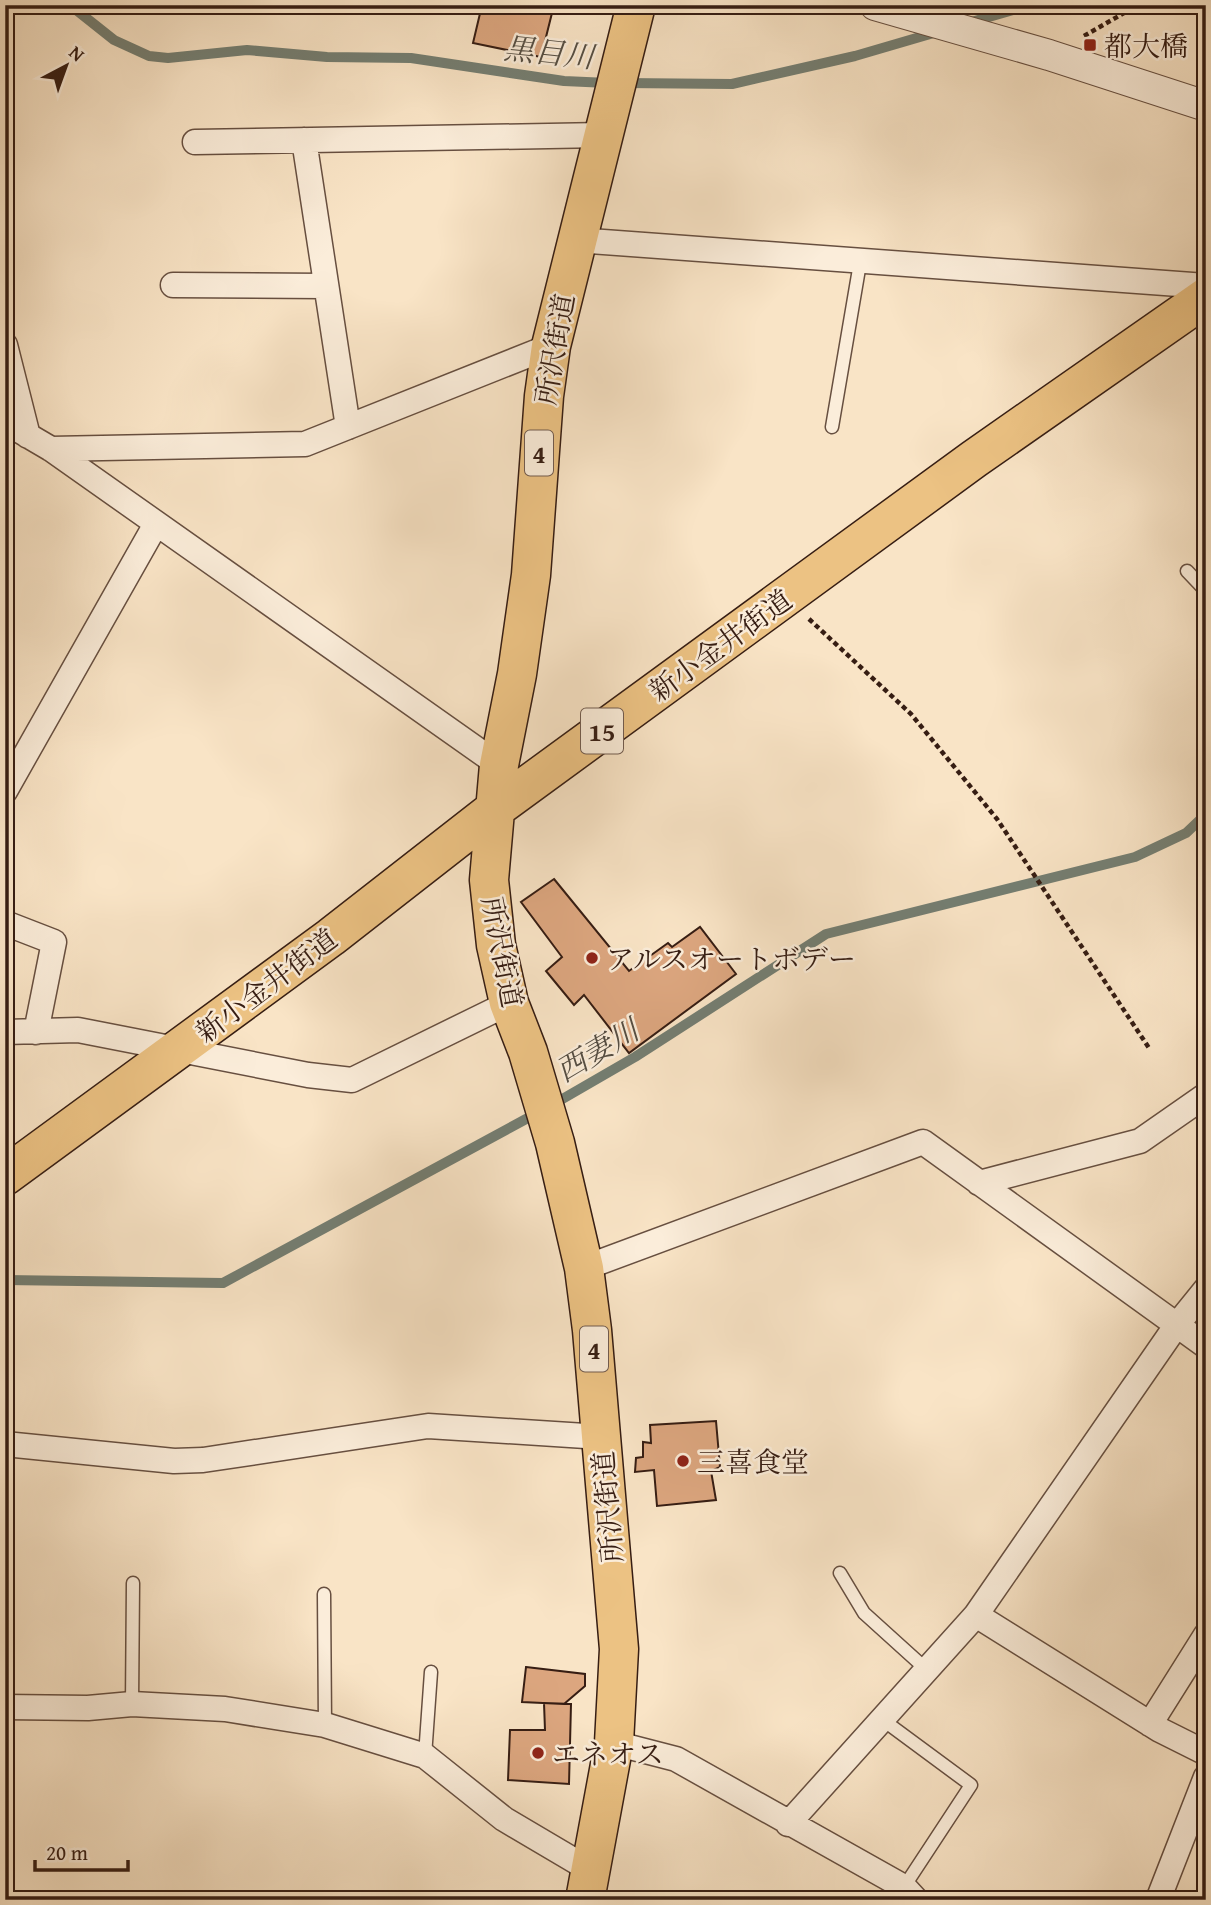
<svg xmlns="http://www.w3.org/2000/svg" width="1211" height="1905" font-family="'Gentium Book Plus','Noto Serif JP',serif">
<rect width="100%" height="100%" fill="#f9e4c6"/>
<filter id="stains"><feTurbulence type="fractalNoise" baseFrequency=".00286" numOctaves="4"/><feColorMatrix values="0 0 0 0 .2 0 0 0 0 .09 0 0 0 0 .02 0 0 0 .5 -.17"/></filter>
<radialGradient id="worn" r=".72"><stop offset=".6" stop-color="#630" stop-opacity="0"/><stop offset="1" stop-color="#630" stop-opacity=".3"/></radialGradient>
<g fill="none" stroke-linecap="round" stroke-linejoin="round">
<path stroke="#747e72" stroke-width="10" d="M70 5 114 40 149 56 168 58 247 50 327 57 411 58 564 81 608 83
M968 23 1030 5
M623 83 732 84 855 56 937 32
M552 1105 635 1057 826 934 1135 857 1186 833 1206 814
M5 1280 223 1283 539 1112"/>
</g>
<path fill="#dca67f" stroke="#361d13" stroke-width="2" d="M482 5H554L541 57 473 43Z
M554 879 629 971 668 943 672 947 700 927 736 974 629 1053 584 995 574 1005 546 971 562 957 521 902Z
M716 1421 720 1467 711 1471 716 1500 657 1506 654 1470 635 1472 636 1458 643 1457V1442L651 1443 650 1425Z
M526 1667 585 1674V1686L564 1704 522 1702Z
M544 1703 571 1704 569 1784 508 1780 510 1730H545Z"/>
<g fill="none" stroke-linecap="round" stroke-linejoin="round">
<g stroke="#674f40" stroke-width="15">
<path id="service" d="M832 427 860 263
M1187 571 1206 591
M840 1573 864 1613 927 1670
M324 1594 325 1725
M132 1704 133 1583
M883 1720 971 1785 904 1887
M425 1756 431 1672"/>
</g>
<g stroke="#674f40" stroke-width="27">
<path id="minor" d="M304 140 348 427
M195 142 603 135
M576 240 1206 286
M173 285 325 286
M5 345 28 436
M5 422 51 449 499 765
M51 449 305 444 551 346
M5 791 156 524
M5 923 54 942 36 1032
M5 1032 78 1030 308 1075 352 1080 509 1003
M979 1183 1140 1141 1206 1095
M584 1268 923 1142 1206 1346
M5 1444 174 1461 203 1460 428 1426 601 1437
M976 1615 1160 1730 1206 1753
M5 1707 88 1708 132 1704 225 1709 325 1725 425 1756 504 1819 592 1871
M1150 1724 1206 1635
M614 1743 676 1759 904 1887 916 1900
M788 1824 976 1615 1176 1326 1206 1289
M1158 1900 1206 1777"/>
</g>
<g stroke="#674f40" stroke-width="32">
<path id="tertiary" d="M875 5 1049 55 1206 106"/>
</g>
<g stroke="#361d13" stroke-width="41">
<path id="primary" d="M5 1176 331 937 495 809 974 459 1206 297
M585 1900 614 1743 619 1649 592 1330 584 1268 555 1143 528 1052 509 1003 496 945 489 880 499 765 517 674 531 575 544 396 551 346 636 5"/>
</g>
<path stroke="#361d13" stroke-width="4.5" stroke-dasharray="5 3.5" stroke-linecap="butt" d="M1084 36 1138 5
M809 619 911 714 997 819 1149 1048"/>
<use href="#service" stroke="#fbedda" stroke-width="12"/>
<use href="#minor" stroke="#fbedda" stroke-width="24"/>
<use href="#tertiary" stroke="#fbedda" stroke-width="30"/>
<use href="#primary" stroke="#ecc283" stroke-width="38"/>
</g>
<g fill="#8f2418" stroke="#fbedda" stroke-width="2.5">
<rect x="1083" y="38" width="14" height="14" rx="3.5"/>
<circle cx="592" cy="958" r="7"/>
<circle cx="683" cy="1461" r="7"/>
<circle cx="538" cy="1753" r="7"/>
</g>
<g text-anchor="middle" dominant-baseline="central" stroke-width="5" stroke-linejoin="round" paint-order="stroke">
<g fill="#fbedda" stroke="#715b4f" stroke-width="2">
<rect x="525" y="430.5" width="28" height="45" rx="5"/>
<rect x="581" y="708.5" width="42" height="45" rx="5"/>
<rect x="580" y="1326.5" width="28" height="45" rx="5"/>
</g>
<g font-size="26" font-weight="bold" fill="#361d13">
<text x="539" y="453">4</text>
<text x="602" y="731">15</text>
<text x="594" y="1349">4</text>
</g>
<g font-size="28" fill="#361d13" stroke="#fbedda" text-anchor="start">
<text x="1104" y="45">都大橋</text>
<text x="606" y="958">アルスオートボデー</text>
<text x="697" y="1461">三喜食堂</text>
<text x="552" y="1753">エネオス</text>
</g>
<g font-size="28" fill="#361d13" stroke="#fbedda">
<text transform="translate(554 349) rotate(-80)">所沢街道</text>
<text transform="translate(720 645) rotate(-36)">新小金井街道</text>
<text transform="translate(503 952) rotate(79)">所沢街道</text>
<text transform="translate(266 985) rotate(-37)">新小金井街道</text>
<text transform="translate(607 1507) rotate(-95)">所沢街道</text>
</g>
<g font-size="30" font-style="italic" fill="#554e43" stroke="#fbedda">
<text transform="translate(549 52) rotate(6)">黒目川</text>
<text transform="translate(597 1050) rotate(-31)">西妻川</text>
</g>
</g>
<rect width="1211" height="1905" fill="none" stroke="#f9e4c6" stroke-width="28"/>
<rect x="7" y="7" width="1197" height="1891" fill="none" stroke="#361d13" stroke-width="3.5"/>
<rect x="14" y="14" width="1183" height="1877" fill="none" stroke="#361d13" stroke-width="2"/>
<g transform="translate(66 66) rotate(41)" stroke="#fbedda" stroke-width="5" paint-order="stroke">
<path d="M0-5L12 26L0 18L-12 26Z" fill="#361d13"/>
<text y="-10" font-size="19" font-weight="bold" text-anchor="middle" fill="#361d13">N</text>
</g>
<path d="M35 1860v10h93v-10" fill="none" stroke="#361d13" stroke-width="3.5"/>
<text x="46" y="1860" font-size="21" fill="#361d13" stroke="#fbedda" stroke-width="5" paint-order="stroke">20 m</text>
<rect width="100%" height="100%" filter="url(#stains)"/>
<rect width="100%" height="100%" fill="url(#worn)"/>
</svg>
